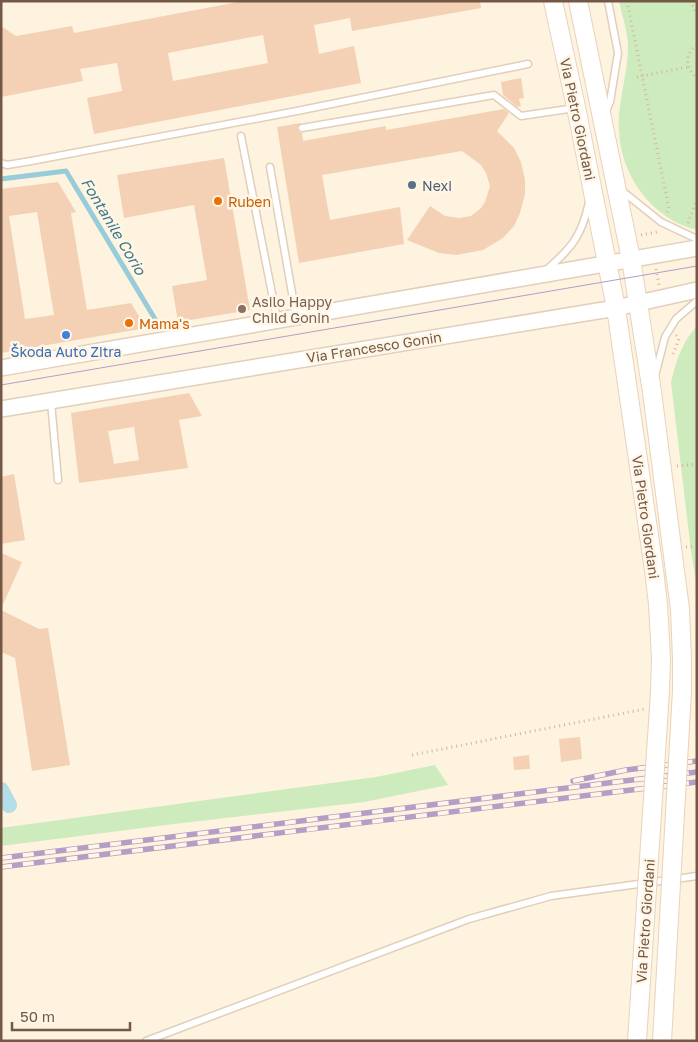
<svg xmlns="http://www.w3.org/2000/svg" width="698" height="1042" font-family="'Golos Text',sans-serif">
<rect width="100%" height="100%" fill="#fdf3df"/>
<path fill="#cdebbd" d="M619 1H697V230C652 219 621 176 619 131 617 103 628 75 628 47 628 32 622 16 619 1Z
M697 326V586L691 551 671 382C676 361 682 342 697 326Z
M435 765 448 785 364 802 174 824 1 846V828L376 777Z"/>
<g fill="none" stroke-linecap="round" stroke-linejoin="round">
<path stroke="#98ccd9" stroke-width="5" d="M1 179 66 171 158 324"/>
<path stroke="#b3dde7" stroke-width="16" d="M1 790 9 805"/>
</g>
<path fill="#f4d1b5" fill-rule="evenodd" d="M243 1H480L481 8 352 31 350 18 314 25 319 54 354 46 361 83 94 134 87 98 122 91 117 63 80 69 83 81 1 97V26L16 36 72 26 74 33ZM263 35 268 63 173 81 168 53Z
M521 78 524 98 519 99 521 106 517 107 503 95 501 82Z
M504 109 509 113 497 131 514 148 521 162 525 180V194L520 213 514 226 503 238 483 250 456 255 439 253 407 240 430 206 445 216 459 218 471 216 481 208 485 202 490 186 486 173 481 165 462 151 322 175 330 220 400 207 404 244 299 263 277 127 301 123 297 128 299 132 302 133 303 141 386 126V130Z
M224 158 250 310 178 322 172 286 207 280 194 205 124 218 117 175Z
M58 182 76 212 71 213 87 310 131 303 146 328 1 353V189ZM37 212 54 315 25 319 9 216Z
M189 393 202 416 179 420 188 468 79 483 71 413ZM134 427 139 460 114 464 108 431Z
M14 474 25 540 1 544V477Z
M1 553 22 562 1 609Z
M1 610 39 629 48 628 70 765 32 771 15 658 1 652Z
M580 737 582 759 561 762 559 739Z
M529 755 530 769 514 770 513 757Z"/>
<g fill="none" stroke-linecap="round" stroke-linejoin="round">
<g stroke="#e1cfba" stroke-width="9">
<path id="service" d="M605 113 610 102 618 53 608 1
M302 128 494 95 521 116 575 108
M241 136 277 319
M1 163 7 165 31 161 297 111 528 64
M270 167 296 316
M621 190 661 222 697 239
M545 271C571 249 582 236 589 202
M655 376 665 337 676 319 697 301
M51 402 58 480
M146 1041 469 919 551 896 697 876"/>
</g>
<g stroke="#e1cfba" stroke-width="18">
<path id="tertiary" d="M1 368 697 248
M1 409 616 308 697 290"/>
</g>
<g stroke="#e9d2ba" stroke-width="20">
<path id="secondary" d="M553 1 576 107 616 308 654 570 658 604 661 658
M578 1 631 259 652 392 675 571 680 609 682 659"/>
</g>
<path stroke="#d8b499" stroke-width="3" stroke-dasharray="1 4" stroke-linecap="butt" d="M627 1 669 209 665 215
M690 1 697 15
M697 45C684 54 685 68 697 78
M637 77 688 67
M688 223 697 199
M641 235 657 232
M656 269 659 285
M673 354 679 339 676 335
M677 466 697 464
M686 547 697 546
M412 755 645 709"/>
<use href="#service" stroke="#fff" stroke-width="6"/>
<use href="#tertiary" stroke="#fff" stroke-width="15"/>
<use href="#secondary" stroke="#fff" stroke-width="18"/>
<path stroke="#b59ec6" stroke-width="1" d="M1 385 697 266"/>
<g stroke="#b59ec6" stroke-width="5.5">
<path id="rail" d="M573 781 626 770 697 761
M1 858 697 772
M1 867 697 782"/>
</g>
<use href="#rail" stroke="#fff6e6" stroke-width="4" stroke-dasharray="11" stroke-linecap="butt"/>
<g stroke="#e9d2ba" stroke-width="20" stroke-linecap="butt">
<path id="secondary-bridge" d="M637 1041 660 692 661 658
M662 1041 682 691V659"/>
</g>
<use href="#secondary-bridge" stroke="#fff" stroke-width="18"/>
</g>
<circle fill="#5c6f8a" stroke="#fff6e6" stroke-width="2" cx="412" cy="185" r="5"/>
<g fill="#e8710a" stroke="#fff6e6" stroke-width="2">
<circle cx="218" cy="201" r="5"/>
<circle cx="129" cy="323" r="5"/>
</g>
<circle fill="#8d6e63" stroke="#fff6e6" stroke-width="2" cx="242" cy="309" r="5"/>
<circle fill="#3f7fe0" stroke="#fff6e6" stroke-width="2" cx="66" cy="335" r="5"/>
<g text-anchor="middle" dominant-baseline="central" stroke-width="5" stroke-linejoin="round" paint-order="stroke">
<g font-size="14" fill="#745846" stroke="#fff6e6">
<text transform="translate(578 119) rotate(78)">Via Pietro Giordani</text>
<text transform="translate(374 347) rotate(-9)">Via Francesco Gonin</text>
<text transform="translate(646 517) rotate(82)">Via Pietro Giordani</text>
<text transform="translate(645 921) rotate(-86)">Via Pietro Giordani</text>
</g>
<g font-size="14" fill="#4e5e75" stroke="#fff6e6" text-anchor="start">
<text x="422" y="185">Nexi</text>
</g>
<g font-size="14" fill="#c56008" stroke="#fff6e6" text-anchor="start">
<text x="228" y="201">Ruben</text>
<text x="139" y="323">Mama's</text>
</g>
<g font-size="14" fill="#785e54" stroke="#fff6e6" text-anchor="start">
<text x="252" y="301">Asilo Happy<tspan x="252" dy="16">Child Gonin</tspan></text>
</g>
<g font-size="14" fill="#366cbe" stroke="#fff6e6">
<text x="66" y="351">Škoda Auto Zitra</text>
</g>
<g font-size="15" font-style="italic" fill="#3e7989" stroke="#fff6e6">
<text transform="translate(114 226) rotate(59)">Fontanile Corio</text>
</g>
</g>
<rect width="698" height="1042" fill="none" stroke="#745846" stroke-width="5"/>
<path d="M12 1022v8h118v-8" fill="none" stroke="#745846" stroke-width="2.5"/>
<text x="20" y="1022" font-size="15" fill="#745846" stroke="#fff6e6" stroke-width="4" paint-order="stroke">50 m</text>
</svg>
